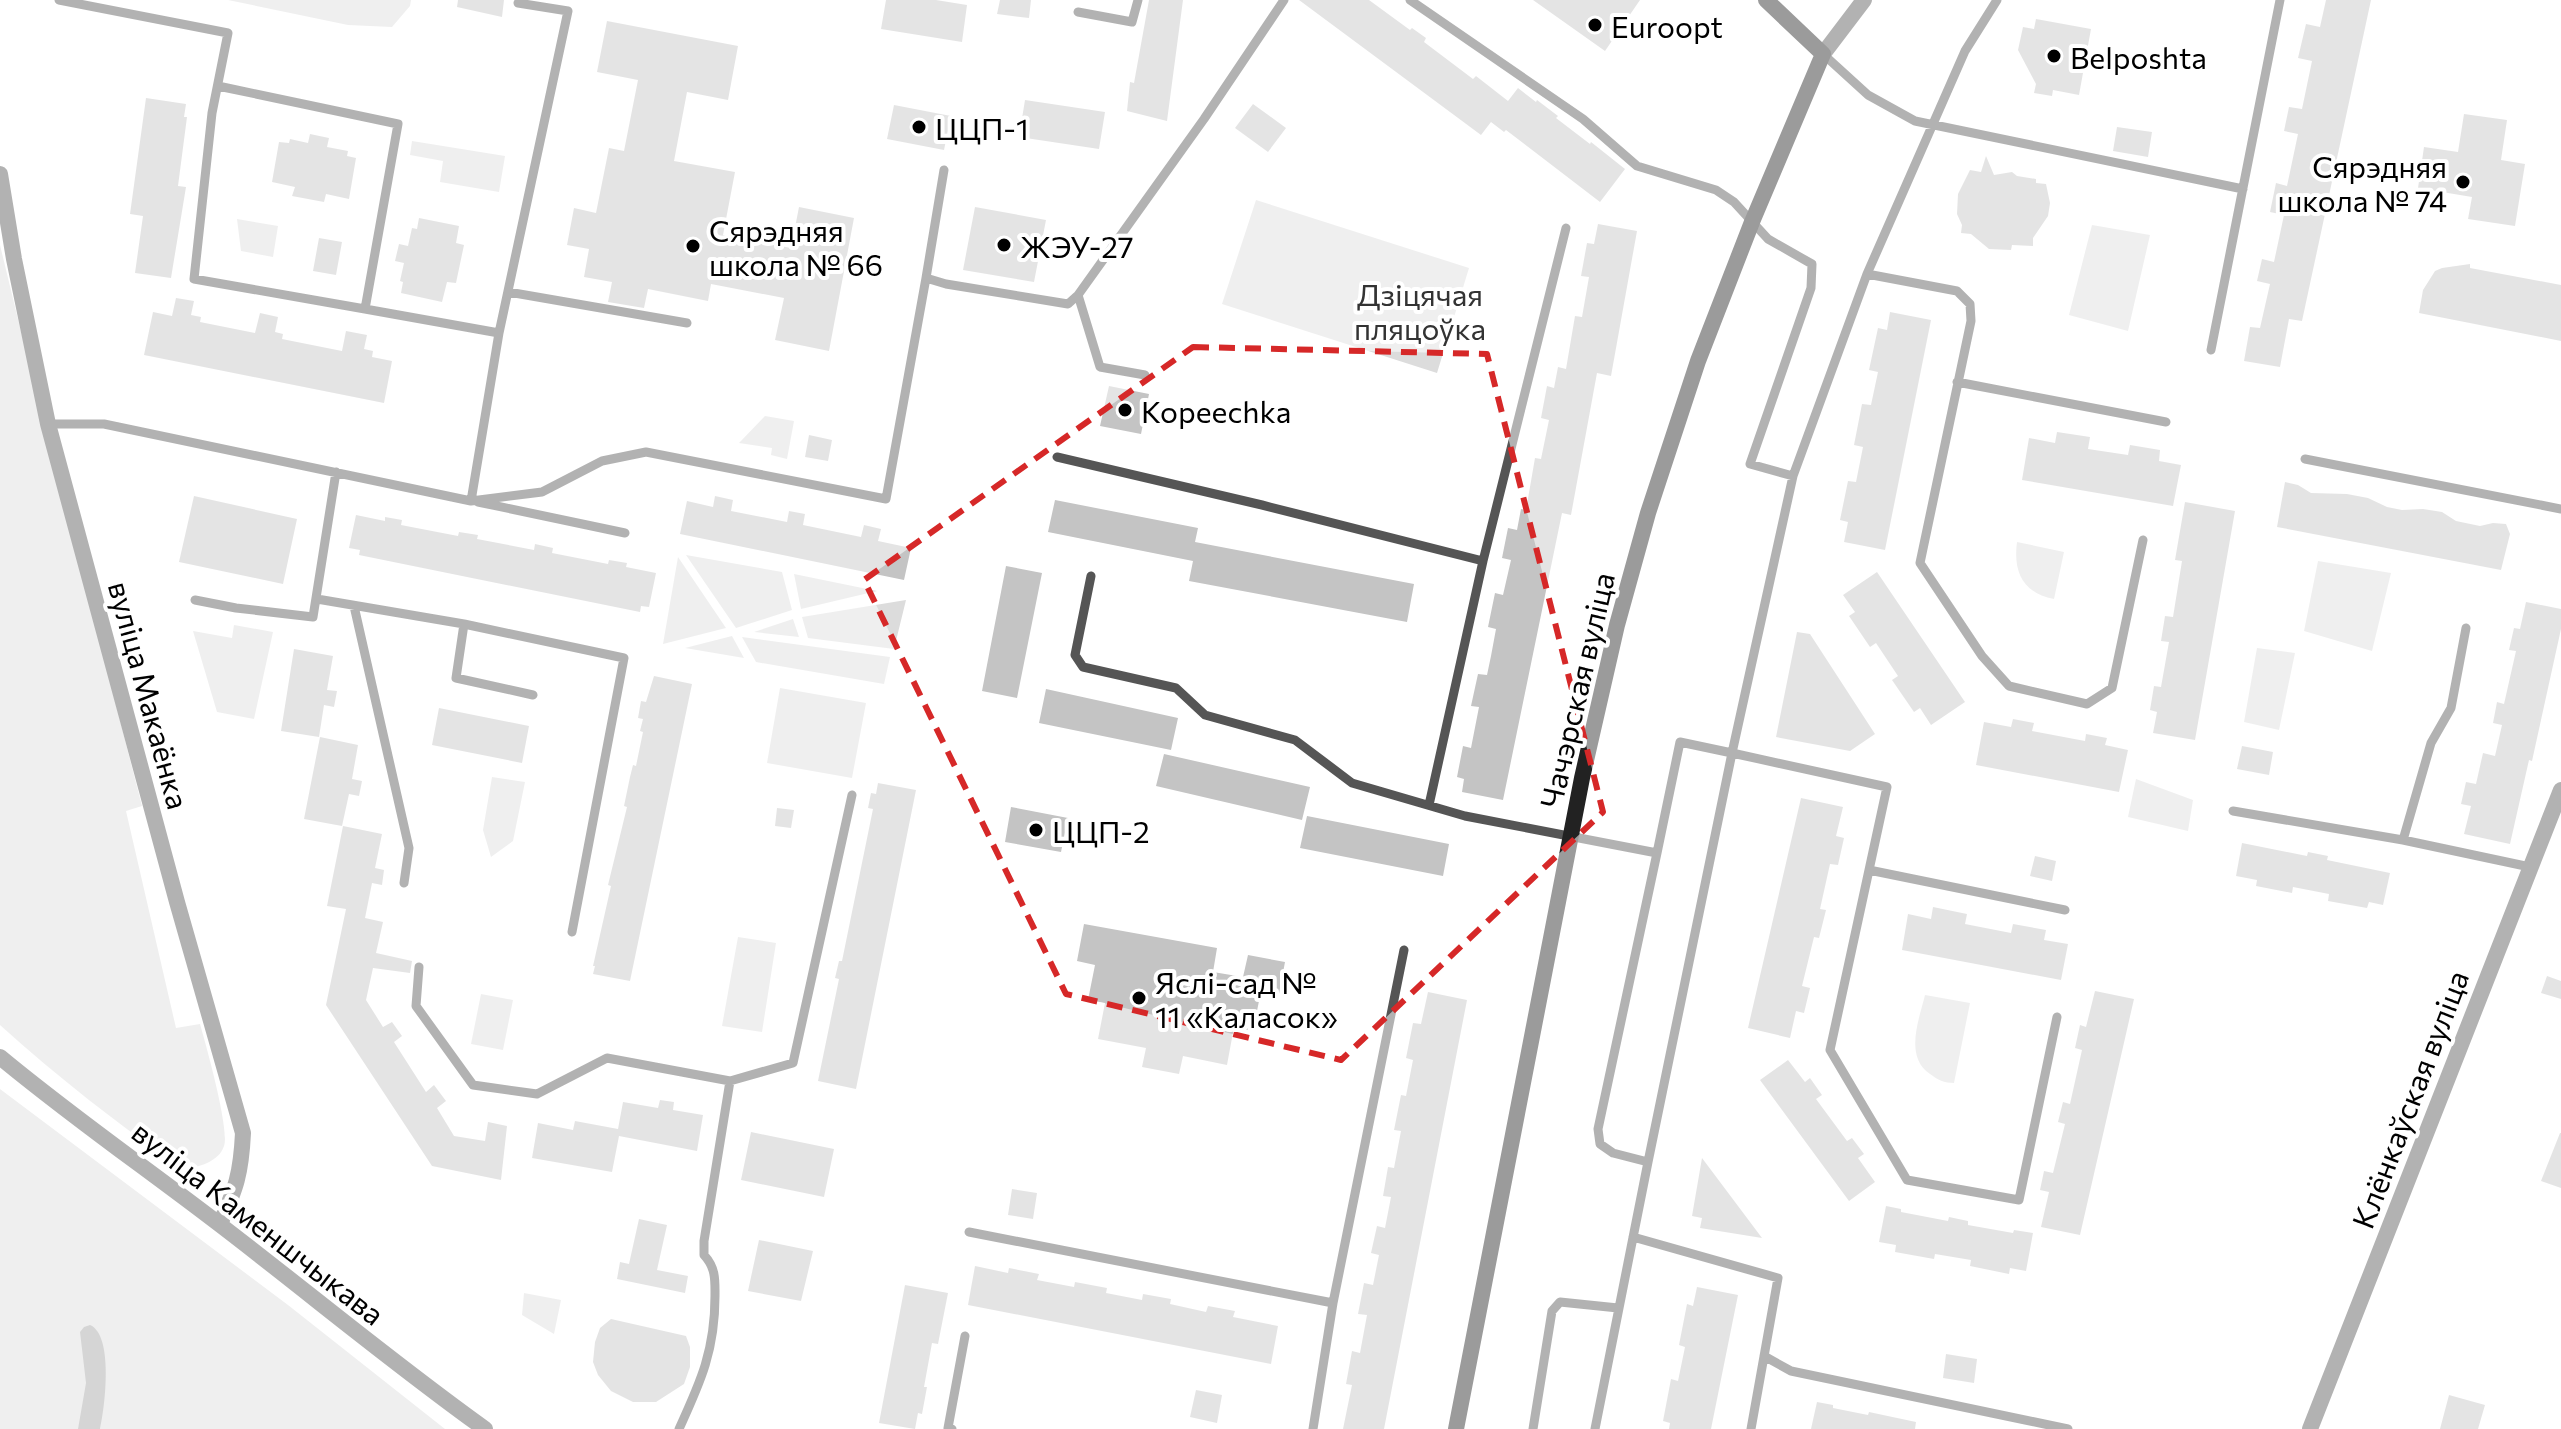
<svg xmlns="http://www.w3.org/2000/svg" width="2561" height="1429" font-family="Commissioner,sans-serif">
<rect width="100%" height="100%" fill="#fff"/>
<path fill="#dcdcdc" d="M228 0H411L410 6 392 27 348 25Z
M412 141 505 156 499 192 440 182 443 161 410 155Z
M1256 200 1469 268 1437 373 1222 304Z
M237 219 278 226 273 257 241 251Z
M2092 225 2150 235 2128 331 2069 315Z
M0 245 42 418 142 806 126 811 176 1028 200 1024C206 1045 230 1130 224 1146 219 1162 198 1167 183 1170 120 1125 57 1077 0 1025Z
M765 416 794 421 787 459 771 455 772 448 739 443Z
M2017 542 2064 552 2054 599C2023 593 2013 572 2017 542Z
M686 555 782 572 792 610 736 628Z
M678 557 726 628 663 644Z
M2318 561 2391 573 2372 651 2304 631Z
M794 574 877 591 801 609Z
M906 600 894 649 808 638 802 617Z
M793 619 799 637 754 632Z
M234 625 273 632 254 719 217 712 193 631 232 638Z
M732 636 744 658 685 648Z
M742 637 890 657 884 684 756 662Z
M2257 648 2295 653 2279 730 2244 722Z
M780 688 866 703 852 778 767 763Z
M492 777 525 782 513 841 491 857 483 830Z
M2136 779 2193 800 2188 831 2128 817Z
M738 937 776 943 762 1032 722 1026Z
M481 994 513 1000 503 1050 471 1044Z
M1925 995 1970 1003 1954 1083C1944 1083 1938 1080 1930 1074 1904 1056 1919 1020 1925 995Z
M0 1089 288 1305 445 1429H0Z
M524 1293 561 1300 554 1334 522 1315Z"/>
<path fill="#a3a3a3" d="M90 1325C114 1335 105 1408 100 1429H78L86 1383 80 1332 84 1327Z"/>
<path fill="#c4c4c4" d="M458 0H504L502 17 457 7Z
M886 0H936L967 5 962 42 881 29Z
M1000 0H1031L1029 18 997 14Z
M1149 0H1183L1167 121 1127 111 1130 82 1134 83Z
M1299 0H1369L1410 30 1412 28 1426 38 1424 42 1473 79 1476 76 1508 101 1518 88 1536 102 1537 100 1558 116 1556 118 1590 144 1591 142 1625 169 1600 202 1506 130 1504 132 1491 122 1481 135Z
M1533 0H1640L1605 51Z
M2326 0H2371L2302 321 2289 319 2280 367 2244 361 2250 327 2260 328 2270 284 2257 281 2262 259 2274 262 2284 215 2270 212 2276 183 2287 186 2298 134 2284 131 2289 107 2302 109 2312 61 2298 58 2306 24 2320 27Z
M2036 19 2091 29 2079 95 2053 90 2052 96 2034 93 2036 84 2018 50 2023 27 2034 29Z
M607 21 738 46 728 100 687 92 674 161 735 172 723 235 791 248 799 207 854 218 829 351 775 340 784 298 711 284 708 301 648 289 644 308 608 302 612 282 584 277 589 249 567 245 574 208 596 213 609 148 624 151 638 80 597 72Z
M146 98 186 104 184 117H187L178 186 186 187 171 278 135 273 143 216 130 214Z
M1025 100 1105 112 1099 149 1019 137Z
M1253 104 1286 128 1268 152 1235 128Z
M894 105 951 116 944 150 887 139Z
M2464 114 2507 120 2501 160 2525 164 2515 226 2468 219 2472 197 2418 188 2424 147 2458 152Z
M2117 127 2152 132 2148 157 2113 151Z
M310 134 329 138 327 147 348 151 347 156 356 158 349 199 326 194 324 202 292 196 295 187 272 182 279 142 289 143 290 139 308 143Z
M1986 156 1994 175 2012 172 2017 176 2036 179V183L2046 184 2050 203 2048 216 2033 238V246L2012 245 2011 250 1989 249 1971 234 1961 233 1962 225 1957 214 1958 194 1970 170 1981 172Z
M975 207 1046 220 1034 282 963 270Z
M419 218 459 226 456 243 464 245 456 283 447 282 442 302 401 293 403 282 400 281 404 263 395 261 399 244 408 246 412 228 417 229Z
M1598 224 1637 231 1611 376 1597 373 1571 515 1562 513 1503 800 1462 792 1464 779 1457 777 1463 746 1471 748 1479 707 1471 706 1478 674 1487 675 1491 656 1496 629 1488 627 1495 593 1503 595 1511 560 1502 558 1508 528 1517 530 1521 509 1526 510 1535 458 1541 459 1549 420 1541 418 1547 386 1554 388 1558 367 1566 369 1575 316 1582 317 1589 277 1581 276 1587 243 1594 244Z
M319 238 342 242 336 275 313 271Z
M2470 264V268L2561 285V341L2419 313 2423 290 2435 271 2442 268Z
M176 298 194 301 191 315 201 317 200 322 255 333 260 313 278 317 275 332 283 334 282 339 342 351 346 331 367 335 364 349 373 351 372 357 392 361 384 403 144 355 153 312 172 316Z
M1890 312 1931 320 1885 550 1844 542 1848 522 1840 520 1848 481 1856 482 1863 447 1854 445 1862 404 1871 405 1878 372 1869 370 1878 328 1887 330Z
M1109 386 1149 394 1141 434 1100 426Z
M2057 432 2090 437 2088 449 2128 455 2130 445 2160 450 2159 461 2181 465 2173 506 2022 480 2029 438 2055 443Z
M809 435 832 440 828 461 805 457Z
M2285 482 2298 485 2311 493 2347 494 2368 498 2387 507 2402 510 2423 509 2442 512 2456 521 2480 526 2493 523 2506 524 2510 534 2501 570 2277 527Z
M194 496 297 519 283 584 179 562Z
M715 496 733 500 731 511 787 522 789 511 805 514 803 525 861 537 864 525 881 529 878 541 911 548 904 580 680 534 687 501 713 507Z
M1055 500 1198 528 1195 542 1414 584 1407 622 1189 581 1193 561 1048 532Z
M2185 502 2235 511 2195 740 2153 733 2157 712 2150 710 2154 686 2161 687 2169 642 2161 641 2165 616 2173 617 2182 561 2175 560Z
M356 515 385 521V517L402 520 401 525 458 536 459 532 478 535 477 539 534 550 535 544 553 548 552 553 608 564 609 560 627 563 626 567 656 573 649 607 641 606 640 612 359 555 360 550 349 548Z
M1006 566 1042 573 1017 698 982 691Z
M1877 572 1965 702 1931 725 1920 708 1914 712 1892 680 1898 676 1876 643 1870 647 1849 616 1855 612 1843 595Z
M2526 602 2561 609V629L2532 761 2529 760 2510 844 2464 834 2471 806 2461 804 2466 782 2476 784 2483 753 2495 756 2502 725 2493 723 2497 702 2504 704 2516 651 2509 650 2514 628 2520 629Z
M1797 632 1810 634 1875 734 1850 751 1776 737Z
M294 649 333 656 327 690 337 691 334 707 324 705 319 737 281 731Z
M654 676 692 684 630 981 593 974 595 966H593L611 886 608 885 627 807 624 806 630 777 633 765 636 766 643 732 640 731 643 719 638 718 641 701 646 702Z
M1046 689 1178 718 1171 750 1039 723Z
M439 708 529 726 522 763 432 745Z
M2013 719 2034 723 2032 731 2085 741 2086 734 2107 738 2105 745 2128 750 2119 792 1976 765 1984 722 2011 727Z
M320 737 358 745 352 779 362 781 359 796 349 794 342 826 304 819Z
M2242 746 2273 752 2269 775 2237 769Z
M1164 754 1310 787 1302 820 1156 786Z
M878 783 916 790 856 1089 818 1081 839 979 835 978 839 961H842L873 809 868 808 871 793 876 794Z
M1801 798 1843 807 1836 836 1844 838 1838 865 1830 864 1820 909 1826 910 1819 938 1814 937 1802 986 1810 988 1804 1013 1796 1011 1790 1038 1748 1028Z
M1011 807 1068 818 1061 852 1005 842Z
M777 808 794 810 791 828 775 826Z
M1307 816 1449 844 1443 876 1300 848Z
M343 826 382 834 375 868 384 870 382 885 372 883 365 918 383 922 376 953 412 961 410 973 373 968 366 1000 383 1027 392 1022 402 1036 394 1042 426 1092 434 1085 446 1101 437 1108 454 1136 485 1141 488 1122 507 1126 501 1180 432 1166 326 1005 346 909 327 906Z
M2242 843 2307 856 2308 852 2328 856 2327 860 2390 873 2383 905 2369 902 2367 908 2328 901 2329 894 2293 887 2292 893 2256 886 2257 880 2236 876Z
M2035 856 2056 861 2052 881 2030 876Z
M1933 907 1967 914 1965 924 2011 933 2013 924 2046 930 2044 940 2068 944 2061 980 1902 950 1908 914 1931 919Z
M1084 924 1217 948 1213 972 1243 977 1248 955 1285 962 1278 999 1260 996 1253 1031 1234 1027 1227 1065 1183 1056 1179 1074 1142 1067 1146 1048 1098 1039 1105 1003 1088 1000 1095 965 1077 961Z
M2547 976 2561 981V999L2541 993Z
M2095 991 2134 999 2080 1235 2041 1227 2049 1192 2040 1190 2044 1171 2053 1173 2065 1124 2058 1122 2063 1102 2070 1104 2082 1050 2075 1048 2080 1025 2086 1027Z
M1428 992 1467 1000 1384 1429H1343L1352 1385 1346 1384 1352 1351 1360 1353 1367 1315 1358 1314 1364 1283 1373 1285 1379 1255 1371 1253 1377 1226 1385 1228 1391 1197 1383 1196 1388 1167 1394 1168 1401 1131 1394 1130 1401 1095 1406 1096 1413 1060 1406 1058 1413 1023 1421 1024Z
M1788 1060 1805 1082 1810 1078 1822 1095 1816 1099 1847 1141 1852 1138 1864 1154 1858 1158 1875 1182 1849 1201 1760 1080Z
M660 1100 674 1102 673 1110 703 1115 697 1151 619 1136 612 1172 532 1158 538 1123 573 1130 575 1121 618 1129 623 1102 658 1108Z
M751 1132 834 1149 824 1197 741 1180Z
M2560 1133H2561V1188L2541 1181Z
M1702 1158 1762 1238 1700 1228 1702 1218 1692 1216Z
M1012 1189 1037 1193 1033 1219 1008 1215Z
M1886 1206 1901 1209V1212L1948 1221 1949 1217 1968 1221V1225L2013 1233 2014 1230 2033 1233 2026 1271 2010 1268 2009 1274 1970 1266 1971 1260 1935 1254 1934 1259 1895 1252 1896 1245 1879 1242Z
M639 1219 667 1225 657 1270 688 1276 685 1293 617 1279 620 1262 629 1264Z
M759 1240 813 1251 801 1301 748 1291Z
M975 1266 1008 1273 1009 1268 1039 1274 1037 1280 1074 1287 1075 1282 1107 1288 1106 1293 1142 1300 1143 1294 1171 1299 1170 1304 1206 1312 1208 1306 1235 1311 1233 1317 1278 1326 1271 1364 968 1305Z
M905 1285 948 1293 938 1344 932 1343 924 1387H927L922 1414 918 1413 915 1429 879 1423Z
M1697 1287 1738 1295 1711 1429H1669L1670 1423 1663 1421 1671 1379 1678 1381 1685 1347 1679 1345 1687 1304 1693 1306Z
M611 1319 686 1336 690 1347V1367L684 1384 656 1402H633L611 1391 598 1375 593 1362 595 1342 600 1328Z
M1946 1354 1977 1359 1974 1383 1943 1378Z
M1196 1390 1222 1395 1217 1423 1190 1417Z
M2449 1395 2485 1405 2478 1429H2440Z
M1817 1402 1833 1405V1408L1868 1415 1869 1412 1916 1422 1915 1429H1811Z"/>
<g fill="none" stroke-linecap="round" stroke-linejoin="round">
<path stroke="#555" stroke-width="9" d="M59 0 228 33 212 113 194 279 365 309 398 124 218 86
M1410 0 1583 119 1637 166 1716 190 1734 202 1768 239 1812 264 1811 288 1750 464 1793 476
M1997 0 1965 51 1867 274 1957 291 1970 304 1971 321 1920 563 1982 656 2009 686 2087 704 2112 688 2143 540
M1078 12 1132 22 1138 0
M1823 54 1868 95 1915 121 2243 189
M944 170 926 278 946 284 1068 304 1078 295
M1867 274 1793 476 1732 753 1887 787 1830 1050 1907 1180 2019 1200 2057 1017
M508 292 687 323
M499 333 568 11 518 3
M2211 350 2280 0
M1145 375 1100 367 1078 295 1204 119 1284 0
M1957 382 2166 422
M48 424H104L471 501 499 333 365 309
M1057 457 1262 505 1483 561
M2305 459 2561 509
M471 501 542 492 602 461 646 452 886 499 926 278
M478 502 625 533
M1091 576 1075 655 1083 667 1176 688 1205 715 1295 740 1352 783 1465 816 1657 853 1680 742 1732 753 1648 1162 1613 1153 1600 1144 1598 1129 1657 853
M317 599 464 624 624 658 572 932
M195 600 236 608 313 617 336 472
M354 606 409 848 404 883
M464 624 456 678 533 695
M1429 805 1483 561 1566 228
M2233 811 2403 840 2530 867
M2403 840 2431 743 2451 708 2466 628
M1869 870 2065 910
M419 967 416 1006 473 1085 537 1094 607 1058 730 1081 793 1063 852 795
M969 1232 1333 1303
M1633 1237 1778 1278 1751 1429
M1764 1356 1791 1371 2068 1429
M679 1429C701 1381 715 1350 715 1296 715 1280 716 1268 704 1255V1241L730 1081
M952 1429 948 1428 965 1336
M1313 1429 1333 1303 1404 950
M1533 1429 1552 1311 1560 1302 1618 1308
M1595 1429 1648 1162"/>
<path stroke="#555" stroke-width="16" d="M1823 54 1864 0
M2310 1429 2561 790"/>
<path stroke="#555" stroke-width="16" d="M0 174 14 259 48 424 177 902 243 1133C241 1174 236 1188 220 1224
M0 1057C71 1116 146 1168 219 1224 308 1292 394 1364 485 1429"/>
<path stroke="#222" stroke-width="16" d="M1456 1429 1582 778 1617 625 1648 513 1698 361 1752 222 1823 54 1766 0"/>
</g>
<path d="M0 0H2561V1429H0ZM1193 347 1487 354 1603 812 1341 1060 1066 994 864 580Z" fill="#fff" fill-opacity=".55" fill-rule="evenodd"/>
<path fill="none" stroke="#d62828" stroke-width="6" stroke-dasharray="16 10" stroke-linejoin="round" d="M1193 347 1487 354 1603 812 1341 1060 1066 994 864 580Z"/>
<g fill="#000" stroke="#fff" stroke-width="3">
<circle cx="1595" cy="25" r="8"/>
<circle cx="2054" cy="56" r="8"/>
<circle cx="919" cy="127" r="8"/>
<circle cx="2463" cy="182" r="8"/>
<circle cx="1004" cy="245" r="8"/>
<circle cx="693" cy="246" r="8"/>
<circle cx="1125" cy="410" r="8"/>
<circle cx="1036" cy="830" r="8"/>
<circle cx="1139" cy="998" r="8"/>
</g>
<g text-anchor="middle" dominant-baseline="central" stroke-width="8" stroke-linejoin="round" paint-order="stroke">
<g font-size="30" fill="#000" stroke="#fff" text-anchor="start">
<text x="1611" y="25">Euroopt</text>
<text x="2070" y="56">Belposhta</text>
<text x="935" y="127">ЦЦП-1</text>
<text x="2447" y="165" text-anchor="end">Сярэдняя<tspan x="2447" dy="34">школа № 74</tspan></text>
<text x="709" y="229">Сярэдняя<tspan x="709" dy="34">школа № 66</tspan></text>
<text x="1020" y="245">ЖЭУ-27</text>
<text x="1141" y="410">Kopeechka</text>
<text x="1052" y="830">ЦЦП-2</text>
<text x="1155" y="981">Яслі-сад №<tspan x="1155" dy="34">11 «Каласок»</tspan></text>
</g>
<g font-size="30" fill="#333" stroke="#fff">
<text x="1420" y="293">Дзіцячая<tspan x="1420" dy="34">пляцоўка</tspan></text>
</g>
<g font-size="30" fill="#000" stroke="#fff">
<text transform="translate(1576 690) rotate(-77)">Чачэрская вуліца</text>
<text transform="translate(150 695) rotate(75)">вуліца Макаёнка</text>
<text transform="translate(2409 1099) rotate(-69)">Клёнкаўская вуліца</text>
<text transform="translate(259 1222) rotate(38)">вуліца Каменшчыкава</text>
</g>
</g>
</svg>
